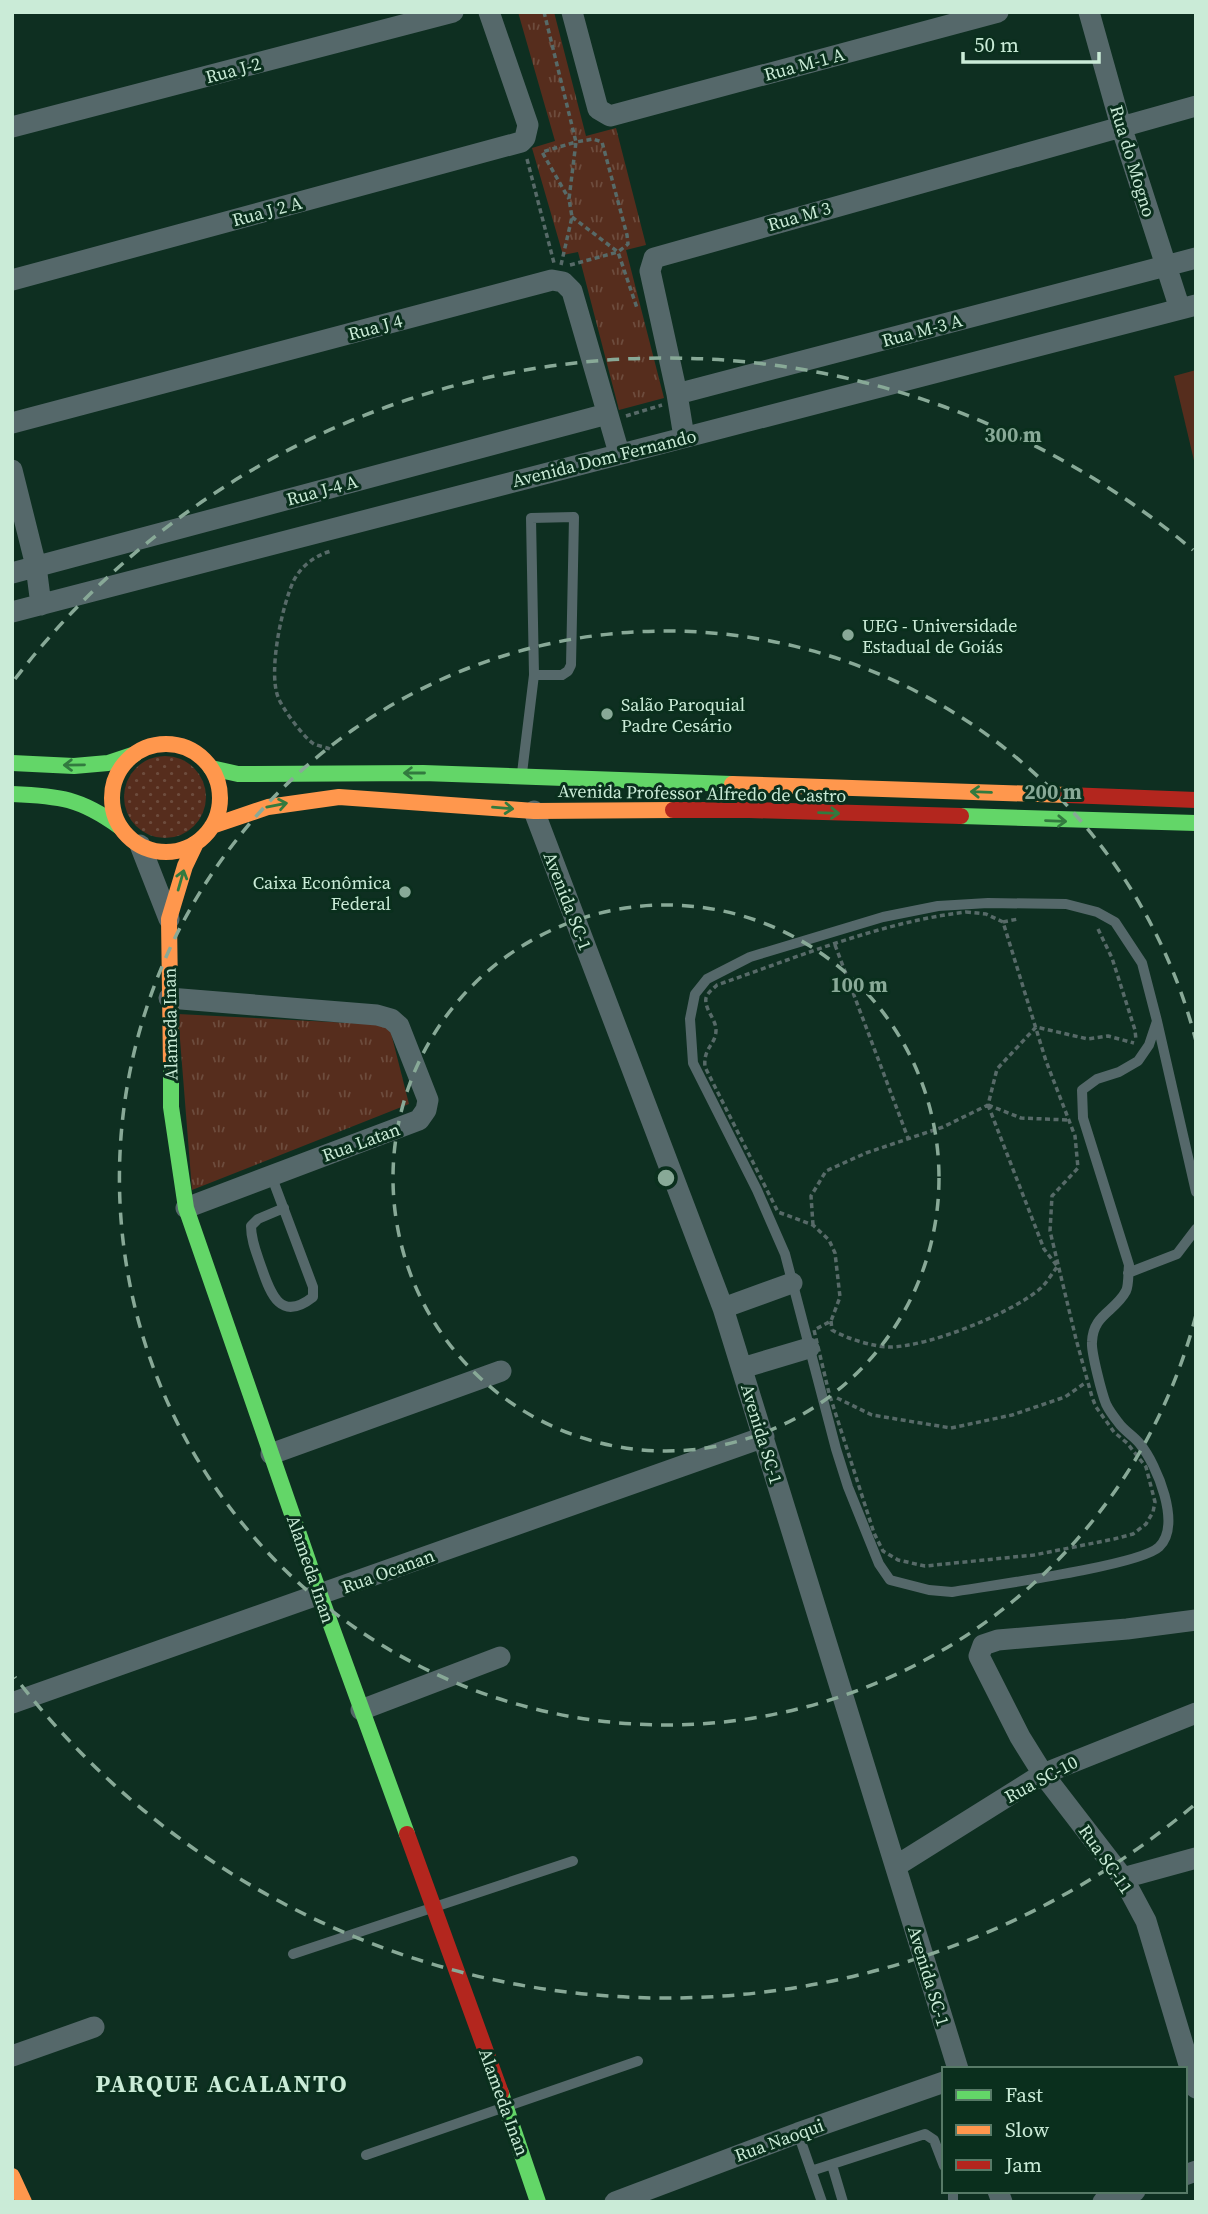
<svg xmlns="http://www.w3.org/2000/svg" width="1208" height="2214" font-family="'Source Serif 4',serif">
<defs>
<pattern id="grass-dots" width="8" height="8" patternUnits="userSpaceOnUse" patternTransform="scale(1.75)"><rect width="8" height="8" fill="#562d1d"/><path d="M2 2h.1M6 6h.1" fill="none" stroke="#6d4c3d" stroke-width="1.8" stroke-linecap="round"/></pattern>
<pattern id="park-tufts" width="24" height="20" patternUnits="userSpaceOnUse" patternTransform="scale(1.75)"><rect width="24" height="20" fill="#562d1d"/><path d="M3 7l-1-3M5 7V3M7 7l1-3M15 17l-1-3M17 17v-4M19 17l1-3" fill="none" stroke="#6d4c3d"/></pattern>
</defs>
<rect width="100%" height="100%" fill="#0e2f21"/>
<path fill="url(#grass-dots)" d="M124 797a41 41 0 1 1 82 0a41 41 0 1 1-82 0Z"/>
<path fill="url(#park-tufts)" d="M518 12H554L586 136 616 128 646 245 626 250 664 398 619 410 578 252 563 255 532 148 555 141Z
M178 1014 389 1025 409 1104 192 1190Z"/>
<path fill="#562d1d" d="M1196 370V469L1174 376Z"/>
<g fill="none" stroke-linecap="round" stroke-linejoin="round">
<path stroke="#576a68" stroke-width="3.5" stroke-dasharray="5 3.5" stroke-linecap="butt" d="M544 12 576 142 593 139 602 142 627 235 628 244 618 252 637 308
M527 159 554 263
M572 217 618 252
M561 265 572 217 569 199 576 142 542 152 569 199
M570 265 618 252
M626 416 662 405
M330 749C325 747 318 746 314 744 304 738 282 708 278 697 268 671 282 605 294 580 302 565 315 556 331 551
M966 912 986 914 1003 922 1046 1061 1075 1136 1078 1168 1052 1196 1050 1231 1076 1339 1092 1397 1096 1407 1114 1432 1127 1443 1146 1467 1155 1502 1153 1512 1146 1524 1133 1534 1114 1539 1034 1555 925 1566 898 1560 883 1551 874 1533 829 1393 814 1330 831 1321 840 1297 835 1253 829 1240 813 1225 778 1212 705 1067C703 1047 716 1045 716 1030 716 1019 704 1009 706 998 708 992 713 989 717 985 798 957 881 922 966 912Z
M1003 922 1018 919
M1098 929 1112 958 1135 1030 1136 1040
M835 945 908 1138
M988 1105 1044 1249 1057 1266
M988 1105 1021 1118 1068 1120
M813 1225 811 1196 826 1171 866 1153 943 1127 988 1105 997 1069 1036 1027 1088 1039 1108 1036 1134 1043
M831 1321 832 1330C845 1338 874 1347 889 1347 928 1347 1006 1315 1036 1292 1045 1286 1051 1275 1057 1267
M837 1398 872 1415 951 1428 1012 1415 1065 1397 1085 1383"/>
<path stroke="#55686a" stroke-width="10" d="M574 517 571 665 568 671 562 675H534L531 518Z
M522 773 534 675
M988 903 1066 904 1097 912 1115 922 1142 963 1157 1021 1149 1045 1138 1061 1119 1072 1097 1079 1082 1090 1083 1118 1129 1265C1128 1273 1129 1285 1126 1291 1115 1312 1093 1314 1092 1342 1091 1352 1102 1394 1106 1404 1109 1410 1114 1417 1118 1422 1124 1431 1134 1436 1140 1444 1157 1465 1182 1525 1159 1547 1139 1566 987 1586 952 1592L929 1590 890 1580 879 1564 848 1487 836 1449 785 1254 757 1190 693 1063 690 1019 695 994 707 979 750 957 883 917 938 906Z
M1157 1021 1196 1192
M271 1175 313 1287V1297C281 1322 271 1295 262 1269 257 1254 251 1241 251 1226L258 1219 284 1208
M1128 1273 1177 1254 1196 1229
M293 1954 573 1861
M798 2133 822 2202
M366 2155 638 2061
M832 2165 843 2202
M811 2171 925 2134 934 2140 944 2166
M953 2191V2202"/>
<path stroke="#55686a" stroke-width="21" d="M572 12 598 109 610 116 998 12
M1089 12 1121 126 1180 309
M12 127 453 12
M12 280 521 142 525 138 528 125 489 12
M677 394 1196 258
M12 423 552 280 563 282 572 291 619 453
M684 437 677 394 650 271 654 258 1196 106
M12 470 36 566 41 605
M12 573 607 414
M12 612 1196 305
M534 811 723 1308 958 2069
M140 845 169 919
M169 998 377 1015 391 1019 399 1026 428 1100 426 1110 419 1120 186 1208
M723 1308 792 1283
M742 1368 809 1348
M271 1454 501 1371
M1196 1620 1127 1629 998 1640 983 1645 979 1656 1020 1737 1043 1774 1123 1878 1146 1921 1196 2088
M12 1703 764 1437
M361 1710 500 1657
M896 1866 1043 1774 1196 1713
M1123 1878 1196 1858
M12 2056 94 2027
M1185 2175 1196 2171
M998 2191 1002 2202
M615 2202 798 2133 944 2082
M1103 2202 1135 2191"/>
<path stroke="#63d668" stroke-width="16" d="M12 763 74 766 108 763 135 754
M211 768 238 774 423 773 732 784
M12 794C60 796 80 798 120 827
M961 816 1196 823
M171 1066V1107L186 1208 320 1595 407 1834
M501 2093 538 2202"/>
<path stroke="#ff974d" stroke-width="16" d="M112 798a54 54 0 1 1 108 0a54 54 0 1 1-108 0Z
M732 784 1067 795
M212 826 268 807 339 797 534 811 673 810
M171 1066 169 919 185 866 196 843
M12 2176 24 2202"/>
<path stroke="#b3261e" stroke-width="16" d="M1067 795 1196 800
M673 810H749L961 816
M407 1834 501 2093"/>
</g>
<defs><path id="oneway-shaft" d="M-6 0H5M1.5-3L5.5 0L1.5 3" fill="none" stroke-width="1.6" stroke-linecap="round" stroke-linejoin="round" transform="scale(1.75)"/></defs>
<g stroke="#327a3f">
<use href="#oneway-shaft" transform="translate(74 765) rotate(179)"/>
<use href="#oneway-shaft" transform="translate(414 773) rotate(-180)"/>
<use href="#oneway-shaft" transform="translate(981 792) rotate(-178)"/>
<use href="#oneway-shaft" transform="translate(277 805) rotate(-11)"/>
<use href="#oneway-shaft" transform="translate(503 808) rotate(5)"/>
<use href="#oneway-shaft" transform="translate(829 813) rotate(2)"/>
<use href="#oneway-shaft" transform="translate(1056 821) rotate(2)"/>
<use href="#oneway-shaft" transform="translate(181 880) rotate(-74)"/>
</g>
<g fill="none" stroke="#88a997" stroke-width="3.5" stroke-dasharray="12 9">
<circle cx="666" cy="1178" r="273"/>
<path d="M1196 1315A547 547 0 1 1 1196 1041"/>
<path d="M1193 1806A820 820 0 0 1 15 1677M15 679A820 820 0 0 1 1193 550"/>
</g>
<g fill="#88a997" stroke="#0a2f1d" stroke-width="2.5">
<circle cx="848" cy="635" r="7"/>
<circle cx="607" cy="714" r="7"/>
<circle cx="405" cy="892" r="7"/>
</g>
<g text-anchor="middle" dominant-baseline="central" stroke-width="6" stroke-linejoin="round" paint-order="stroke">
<g font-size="18" fill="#caebd7" stroke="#0a2f1d">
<text transform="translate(804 64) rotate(-15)">Rua M-1 A</text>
<text transform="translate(233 70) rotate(-15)">Rua J-2</text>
<text transform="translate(1133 161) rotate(73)">Rua do Mogno</text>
<text transform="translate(267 211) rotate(-15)">Rua J 2 A</text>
<text transform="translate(799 216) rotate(-16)">Rua M 3</text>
<text transform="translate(375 327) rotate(-15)">Rua J 4</text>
<text transform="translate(922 330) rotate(-15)">Rua M-3 A</text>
<text transform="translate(604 458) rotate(-14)">Avenida Dom Fernando</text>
<text transform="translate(322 490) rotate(-15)">Rua J-4 A</text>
<text transform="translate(702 793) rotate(1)">Avenida Professor Alfredo de Castro</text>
<text transform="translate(568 901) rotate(69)">Avenida SC-1</text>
<text transform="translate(170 1024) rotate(-91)">Alameda Inan</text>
<text transform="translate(361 1142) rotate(-20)">Rua Latan</text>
<text transform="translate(762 1434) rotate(73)">Avenida SC-1</text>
<text transform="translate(311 1569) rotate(71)">Alameda Inan</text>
<text transform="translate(388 1571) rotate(-20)">Rua Ocanan</text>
<text transform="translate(1041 1779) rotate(-28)">Rua SC-10</text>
<text transform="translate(1106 1859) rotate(55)">Rua SC-11</text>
<text transform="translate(929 1976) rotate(73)">Avenida SC-1</text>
<text transform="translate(504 2102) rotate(70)">Alameda Inan</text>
<text transform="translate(779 2140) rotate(-20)">Rua Naoqui</text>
</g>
<g font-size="18" fill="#caebd7" stroke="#0a2f1d" text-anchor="start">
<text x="862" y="625">UEG - Universidade<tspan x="862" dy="21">Estadual de Goiás</tspan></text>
<text x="621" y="704">Salão Paroquial<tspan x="621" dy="21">Padre Cesário</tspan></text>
<text x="391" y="882" text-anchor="end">Caixa Econômica<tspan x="391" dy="21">Federal</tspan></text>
</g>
<g font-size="24" font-weight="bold" letter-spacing="2" fill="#caebd7" stroke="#0a2f1d">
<text x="222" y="2083">PARQUE ACALANTO</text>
</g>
</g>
<circle cx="666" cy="1178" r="10" fill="#88a997" stroke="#0a2f1d" stroke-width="3.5"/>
<g font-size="21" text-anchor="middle" font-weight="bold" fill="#88a997" stroke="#0a2f1d" stroke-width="6" stroke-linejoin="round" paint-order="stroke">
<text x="1013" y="442">300 m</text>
<text x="1053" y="799">200 m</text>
<text x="859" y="992">100 m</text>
</g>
<rect width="1208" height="2214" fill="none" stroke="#caebd7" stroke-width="28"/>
<rect x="942" y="2067" width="245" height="126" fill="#0a2f1d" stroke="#577a67" stroke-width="2"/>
<rect x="956" y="2090" width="35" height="10" fill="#63d668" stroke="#577a67" stroke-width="2"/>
<text x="1005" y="2102" font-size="21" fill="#caebd7">Fast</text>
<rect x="956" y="2125" width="35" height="10" fill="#ff974d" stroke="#577a67" stroke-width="2"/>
<text x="1005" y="2137" font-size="21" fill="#caebd7">Slow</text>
<rect x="956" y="2160" width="35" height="10" fill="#b3261e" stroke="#577a67" stroke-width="2"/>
<text x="1005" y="2172" font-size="21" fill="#caebd7">Jam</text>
<path d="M963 52v10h136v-10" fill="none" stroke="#caebd7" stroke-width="3.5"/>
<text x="974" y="52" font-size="21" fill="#caebd7" stroke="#0a2f1d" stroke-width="5" paint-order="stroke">50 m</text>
</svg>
